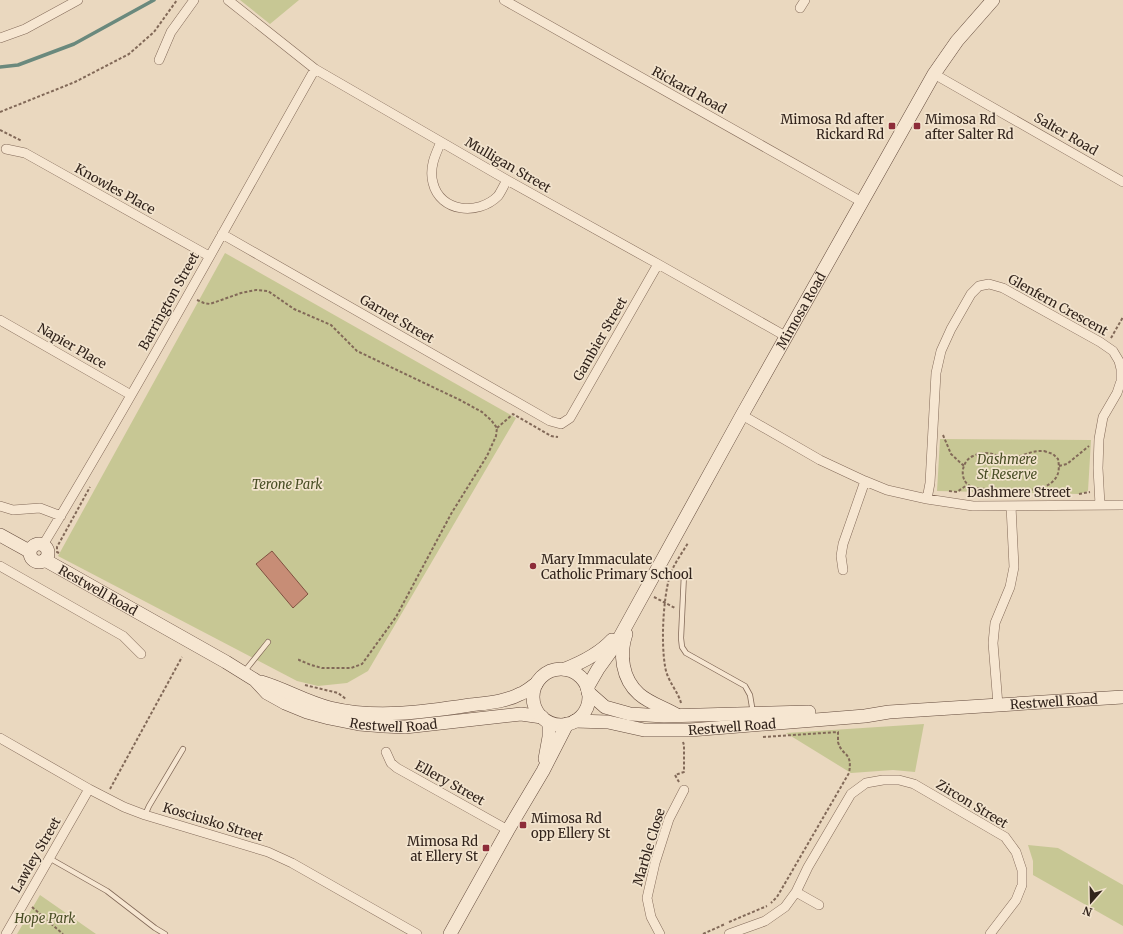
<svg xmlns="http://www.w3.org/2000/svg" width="1123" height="934" font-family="Merriweather,serif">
<rect width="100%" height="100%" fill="#ead8bf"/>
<path fill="#c7c794" d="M240 0H299L270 24Z
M225 253 516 418 368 671 347 683 318 686 297 681 58 556Z
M940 439 1091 440 1088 491 1079 494 937 491Z
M924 724 915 772 893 770 851 773 786 733Z
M1028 845 1058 848 1123 885V926L1033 875V861Z
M40 895 96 934H17Z"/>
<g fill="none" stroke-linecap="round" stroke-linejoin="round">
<path stroke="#6a897d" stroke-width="3.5" d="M0 67 18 65 74 44 154 0"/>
</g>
<path fill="#c78d76" stroke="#7f5140" d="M272 551 308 594 293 608 256 564Z"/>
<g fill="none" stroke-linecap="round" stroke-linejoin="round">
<g stroke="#826958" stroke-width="6">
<path id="lane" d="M684 574 681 638 682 647 686 653 745 686 750 695 753 713
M244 672 268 642
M145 815 149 806 183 749
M49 858 107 891 155 928 165 934"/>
</g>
<g stroke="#826958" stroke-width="10">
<path id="street" d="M228 0 315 69 507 180 658 264 787 337
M504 0 862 202
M800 8 805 0
M0 38 25 29 78 0
M159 60 171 32 194 0
M934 74 1123 182
M441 142C435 155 429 168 433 183 440 212 478 216 498 196 501 192 504 185 507 180
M6 149 25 153 209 256
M222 234 550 421 561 424 570 418 658 264
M0 320 131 395
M742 415 820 460 865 481 887 490 927 499 973 506 1123 505
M927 499 930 483 936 373 941 351 951 329 971 294 979 286 989 284 1003 288 1100 342 1113 351 1119 361 1121 369V381L1117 393 1103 417 1099 439 1098 468 1100 505
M0 506 13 510 40 508 61 516
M43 545C138 388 225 228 315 69
M0 566 123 636 141 654
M843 570 841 556 843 544 865 481
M998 705 993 643 995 623 1010 587 1014 567 1011 506
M0 738 89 789 124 807 145 815 268 852 292 863 417 934
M386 752 391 763 397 768 508 830
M796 892 819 905
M6 934 89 789
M660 934 651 917 647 898 655 863 669 819 684 790
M729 934 765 921 785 907 796 892 808 867 851 794 866 783 883 780H899L914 784 1005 837 1016 852 1022 870V885L1016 900 990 934"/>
</g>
<g stroke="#634a3c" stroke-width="14">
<g id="secondary">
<path d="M0 535 29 551"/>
<circle cx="39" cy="553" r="9"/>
<path id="s1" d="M45 560 226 662 255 680 267 693 285 703 307 712 329 718 359 724 384 726 405 727 521 714 542 717"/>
<path d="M626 634C619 654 622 679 639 694 649 703 665 708 677 715"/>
<path d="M565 669C583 662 599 654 612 640"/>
<circle cx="561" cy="697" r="28"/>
<path d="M261 682C285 689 306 702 330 708 376 719 424 712 470 705 486 703 505 702 520 694 526 692 531 687 536 684"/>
<path id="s2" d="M587 688 598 669 616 644 742 415 934 74 957 41 993 0"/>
<path d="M588 692 605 707 630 714 664 716 809 712"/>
<path id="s3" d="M575 721 608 722 644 730H690L865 716 889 712 1123 697"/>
<path d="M545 759 549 737V723"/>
<path d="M450 934 508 830 543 771 567 724"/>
</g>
</g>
<path stroke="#826958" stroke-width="2" stroke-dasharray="3 2" stroke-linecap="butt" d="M0 112 75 82 129 54 154 32 177 0
M0 130 22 141
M197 300 204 303 210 304 241 293 256 290 268 291 294 309 331 325 357 351 460 400 482 412 491 420 497 428 496 436 487 456 451 514 396 617 362 664 351 668H322L311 665 299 660 300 658
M1111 338 1123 317
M497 428 513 414 551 436 558 437
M943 435 951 454 964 466
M1044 451 1053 454 1058 459C1059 465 1060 473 1055 479 1043 495 1008 490 990 489 985 489 977 489 972 487 959 482 960 462 973 456 987 449 995 456 1008 458 1016 459 1022 455 1029 453 1034 451 1039 451 1044 451Z
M1059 466 1067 464 1089 446
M949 491 957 492 967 485
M1079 494 1090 492
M59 553 57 552V547L90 487
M654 597 675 608
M305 685 338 693 346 699
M681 703C678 691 667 681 665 666 661 642 663 599 670 575 674 564 682 553 688 543
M763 737 838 732C838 735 838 739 838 742 842 757 853 751 849 773L777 897 771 903
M679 782 675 775 684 772V745L683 742
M110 789 182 657
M32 907 63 934
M729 922 767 906
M703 934 725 924"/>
<use href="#lane" stroke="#f6e6d1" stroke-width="4.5"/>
<use href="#street" stroke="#f6e6d1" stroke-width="9"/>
<use href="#secondary" stroke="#f6e6d1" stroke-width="13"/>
</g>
<g fill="#8d2c39" stroke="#f2e3cd" stroke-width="1.5">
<rect x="888" y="122" width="8" height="8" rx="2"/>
<rect x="913" y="122" width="8" height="8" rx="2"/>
<circle cx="533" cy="566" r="4"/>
<rect x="519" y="821" width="8" height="8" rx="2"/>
<rect x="482" y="844" width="8" height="8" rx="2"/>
</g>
<g text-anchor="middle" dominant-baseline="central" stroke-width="3.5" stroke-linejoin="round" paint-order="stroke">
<g font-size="13" fill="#32241c" stroke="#f2e3cd">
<text transform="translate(689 90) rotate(29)">Rickard Road</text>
<text transform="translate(1066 134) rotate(30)">Salter Road</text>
<text transform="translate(508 165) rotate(30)">Mulligan Street</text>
<text transform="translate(115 189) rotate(29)">Knowles Place</text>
<text transform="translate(169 301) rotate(-61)">Barrington Street</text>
<text transform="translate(1058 305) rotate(29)">Glenfern Crescent</text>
<text stroke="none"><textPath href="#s2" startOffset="434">Mimosa Road</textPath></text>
<text transform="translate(397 319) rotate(30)">Garnet Street</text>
<text transform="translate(600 339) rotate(-60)">Gambier Street</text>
<text transform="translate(72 346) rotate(30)">Napier Place</text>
<text x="1019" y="492">Dashmere Street</text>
<text stroke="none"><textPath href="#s1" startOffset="61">Restwell Road</textPath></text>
<text stroke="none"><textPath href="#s3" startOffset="481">Restwell Road</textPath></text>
<text stroke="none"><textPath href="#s1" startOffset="392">Restwell Road</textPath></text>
<text stroke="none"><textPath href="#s3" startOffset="158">Restwell Road</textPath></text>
<text transform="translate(450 783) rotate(29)">Ellery Street</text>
<text transform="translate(972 804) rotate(31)">Zircon Street</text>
<text transform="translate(213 822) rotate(17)">Kosciusko Street</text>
<text transform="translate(649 847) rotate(-73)">Marble Close</text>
<text transform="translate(36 855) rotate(-60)">Lawley Street</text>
</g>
<g font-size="13" fill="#32241c" stroke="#f2e3cd" text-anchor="start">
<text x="884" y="119" text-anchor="end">Mimosa Rd after<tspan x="884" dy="15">Rickard Rd</tspan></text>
<text x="925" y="119">Mimosa Rd<tspan x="925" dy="15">after Salter Rd</tspan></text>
<text x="541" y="559">Mary Immaculate<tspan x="541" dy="15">Catholic Primary School</tspan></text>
<text x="531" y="818">Mimosa Rd<tspan x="531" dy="15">opp Ellery St</tspan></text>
<text x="478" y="841" text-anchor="end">Mimosa Rd<tspan x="478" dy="15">at Ellery St</tspan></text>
</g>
<g font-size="13" font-style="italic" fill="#484d24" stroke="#f2e3cd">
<text x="1007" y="459">Dashmere<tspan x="1007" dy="15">St Reserve</tspan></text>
<text x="287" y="484">Terone Park</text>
<text x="45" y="918">Hope Park</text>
</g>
</g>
<g transform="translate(1091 902) rotate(200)" stroke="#f2e3cd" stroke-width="3" paint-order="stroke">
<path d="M0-3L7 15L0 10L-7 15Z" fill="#32241c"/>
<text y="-6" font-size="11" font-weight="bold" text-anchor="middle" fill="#32241c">N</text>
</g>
</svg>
